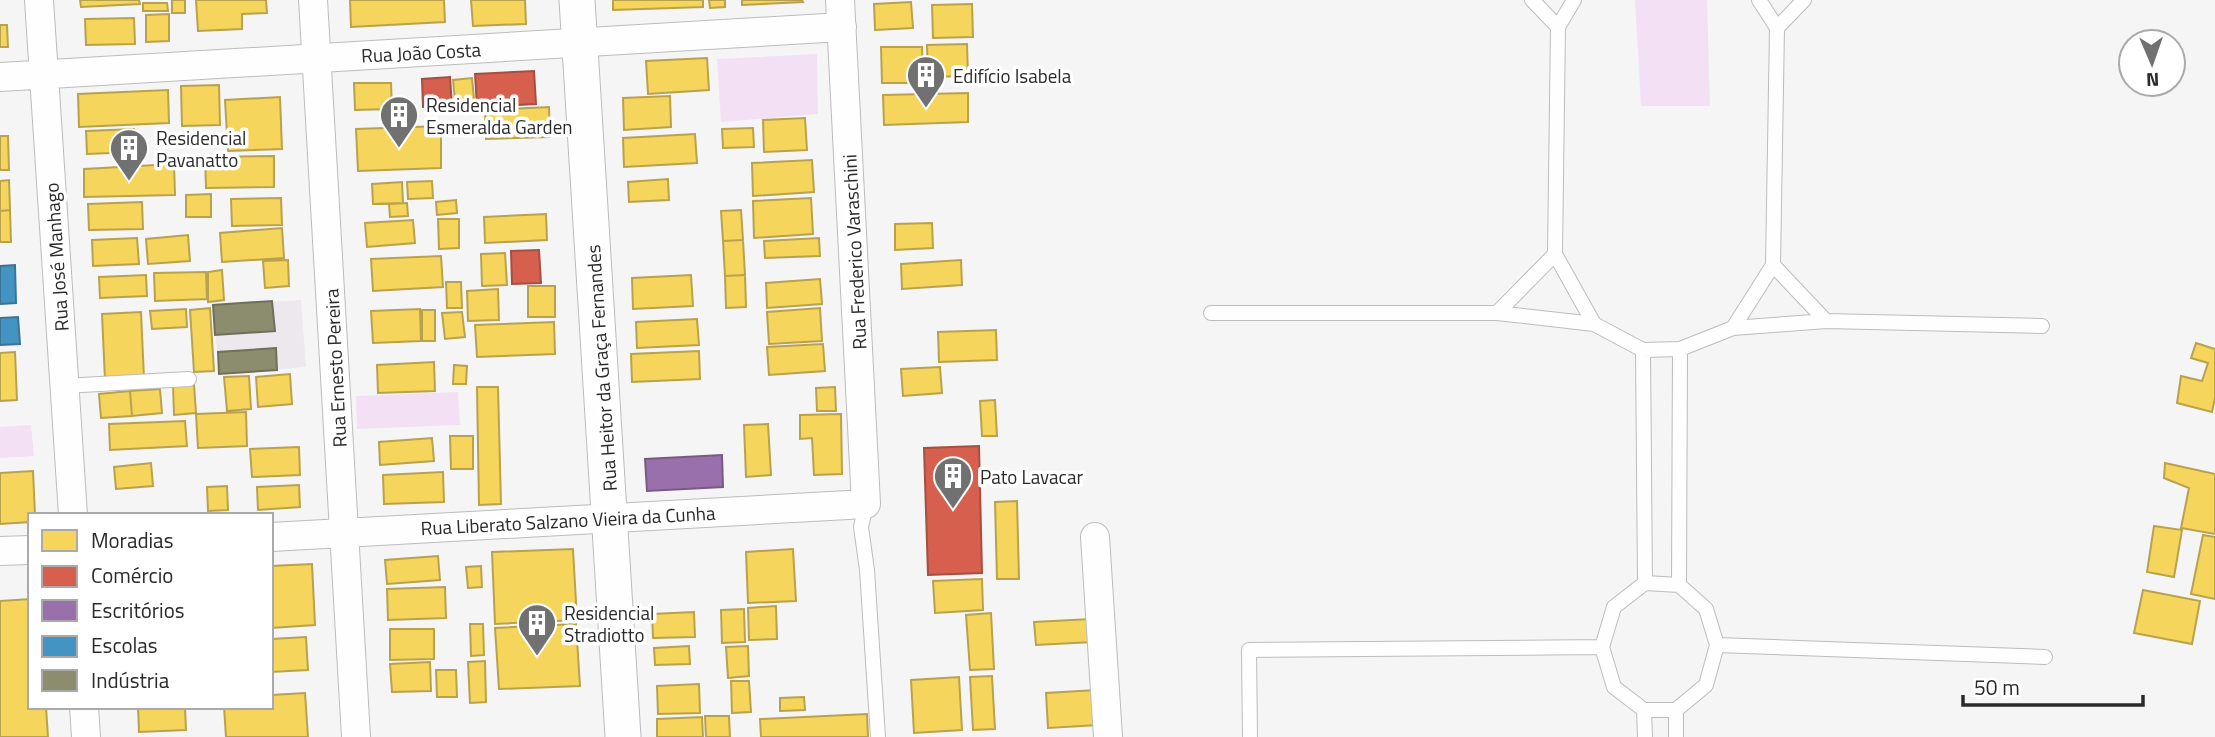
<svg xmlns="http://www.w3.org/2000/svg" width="2215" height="737" font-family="'Titillium Web',sans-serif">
<rect width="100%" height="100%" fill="#f6f5f6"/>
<path fill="#ede8ee" d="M301 300 306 367 219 374 213 305Z"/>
<path fill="#f3e0f5" d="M1635 0H1707L1710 106H1641Z
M817 54 818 114 721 122 717 59Z
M458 392 460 425 357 429 356 396Z
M31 425 34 456 0 458V427Z"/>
<path fill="#f6d55c" stroke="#b9a24d" stroke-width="2" d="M80 0H139L140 4 81 7Z
M172 0H185V13H172Z
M196 0H266L267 13 242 14V29L198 31Z
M350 0H444L445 22 351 27Z
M471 0H525L526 24 473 26Z
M613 0H703V7L613 10Z
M709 0H725V7L710 8Z
M742 0H802L803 2 742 5Z
M911 2 913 28 875 30 874 4Z
M143 3H167L168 11H143Z
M972 4 973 37 933 38 932 5Z
M169 14V41L146 42V15Z
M134 18 135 44 86 45 85 19Z
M0 25H7L8 47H0Z
M967 44 968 76 928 77 927 45Z
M881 47H922L923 83H882Z
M707 58 709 90 648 94 646 61Z
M472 78 474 99 455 101 453 80Z
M354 83H391L392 109 355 110Z
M219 85 220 125 182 126 181 86Z
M168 90 169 123 79 127 78 94Z
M968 93V122L884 125 883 95Z
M670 96 671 127 624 130 623 98Z
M280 97 282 149 228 151 225 100Z
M549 107 550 137 486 139 485 110Z
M805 118 807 150 764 152 763 120Z
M441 126V168L358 171 356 129Z
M753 128 754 147 723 148 722 129Z
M134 129 135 152 87 154 86 131Z
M695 134 697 163 624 167 623 138Z
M0 136H8L9 170H0Z
M274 156V187L206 188 205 157Z
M812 160 814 192 753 196 752 163Z
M174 164 175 195 84 197V169Z
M668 179 669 200 629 202 628 182Z
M9 180 10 210 0 211V181Z
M432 181 433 198 408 199 407 182Z
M402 182 403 203 373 204 372 184Z
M211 194V217H186V195Z
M281 198 282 225 232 226 231 199Z
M811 198 813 234 754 238 753 201Z
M456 200 457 213 437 215 436 202Z
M142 202 143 229 89 230 88 204Z
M407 203 408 216 390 217 389 204Z
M10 210 11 242H0V211Z
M741 210 743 240 723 241 721 211Z
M546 214 547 240 485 243 484 217Z
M438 219H459V248L439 249Z
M413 220 415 243 367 247 365 223Z
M932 223 933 248 895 250V224Z
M282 228 284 258 222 262 220 233Z
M188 235 190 261 148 264 146 239Z
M137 238 139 264 93 266 92 240Z
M819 238 820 256 765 258 764 241Z
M743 240 745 275 725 276 723 241Z
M505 253 507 285 482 286 481 254Z
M441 256 443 287 373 291 371 259Z
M288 260 289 286 265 288 263 261Z
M961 260 962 285 902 289 901 264Z
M222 270 224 300 208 302V272Z
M206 272 207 299 155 301 154 273Z
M146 275 147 296 100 298 99 277Z
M691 275 693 306 633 309 632 278Z
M745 275 746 307 726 308 725 276Z
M820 279 822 304 767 308 766 283Z
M446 282H461L462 308H447Z
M528 286H555V317H528Z
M498 289 499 320 468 321 467 291Z
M210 308 214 371 194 372 190 310Z
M820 308 822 341 769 344 767 312Z
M186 309 187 327 152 329 150 311Z
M420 309 421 341 373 343 371 311Z
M422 310H435V341H422Z
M141 312 144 378 105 380 102 314Z
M462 312 465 337 445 339 442 313Z
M697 319 699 345 637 348 636 322Z
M554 322 555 354 477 357 475 325Z
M996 330 997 360 939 362 938 332Z
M2196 343 2215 349V398L2212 412 2177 403 2181 376 2202 381 2208 363 2191 358Z
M823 344 825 371 769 375 767 347Z
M699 351 700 379 632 382 631 354Z
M15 352 17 400 0 401V353Z
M434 362 435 391 378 393 377 365Z
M454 365 467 366 466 384H453Z
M940 367 942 393 903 396 901 369Z
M290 374 292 404 258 407 256 377Z
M249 376 251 409 227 411 224 377Z
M194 384 196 413 174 415 173 385Z
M477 387H498L501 504 479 505Z
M835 387 836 411H817L816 388Z
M160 389 162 413 132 416 130 391Z
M130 391 132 416 101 418 99 394Z
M995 400 997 436H982L980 401Z
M246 412 247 446 198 448 196 414Z
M841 414 842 474 814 475 812 438 800 439V415Z
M185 421 187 446 110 450 109 424Z
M768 424 771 475 746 477 744 425Z
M450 436H473V469H451Z
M432 438 434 461 380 465 379 442Z
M299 447 300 475 252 477 250 449Z
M151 463 153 486 116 489 114 467Z
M2165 463 2215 474V534L2181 528 2189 488 2164 478Z
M33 471 35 515H30V522L0 524V473Z
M443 472 444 502 384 504 383 475Z
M299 485 300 507 258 510 257 487Z
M227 486 228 510 208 511 207 487Z
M1017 501 1019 579H997L995 502Z
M2154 526 2182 530 2174 577 2147 572Z
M2203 535 2215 537V599L2191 594Z
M573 549 577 620 495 624 492 552Z
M793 549 796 601 748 603 746 552Z
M438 556 440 580 387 584 385 560Z
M312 564 315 625 271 628V566Z
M481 566 482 587 468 588 466 567Z
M982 579 983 610 935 613 933 581Z
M445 587 446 618 388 620 387 589Z
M2143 590 2200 601 2192 644 2134 633Z
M30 599V707H46L48 737H0V601Z
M776 606 777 639 749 640 748 608Z
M744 609 745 642 722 643 721 610Z
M694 612 695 637 653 638 652 614Z
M991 613 994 669 970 670 966 615Z
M1091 619 1093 642 1036 645 1034 622Z
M470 624H483L484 655 471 656Z
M576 624 580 686 499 689 495 628Z
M390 629H434V659L390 660Z
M306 637 308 670 271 672V639Z
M689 646 690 664 655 665 654 648Z
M748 646 749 676 728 678 726 647Z
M485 661 486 702 470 703 468 662Z
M430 662 431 691 392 692 390 664Z
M436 670H456L457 697H437Z
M992 676 995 729 973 730 970 677Z
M959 677 962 730 914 733 911 680Z
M731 681H749L751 712 732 713Z
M699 684 700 713 658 714 657 686Z
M1096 690 1098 725 1048 728 1046 693Z
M305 693 308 737H226L224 707H271V695Z
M804 697 805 710 780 711V698Z
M138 707H185L186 730 139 732Z
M867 714 868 737H761L760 719Z
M705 716H729L730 737H706Z
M702 717 703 737H657V719Z"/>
<path fill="#d6604d" stroke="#a35043" stroke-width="2" d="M534 71 536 104 477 107 475 74Z
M450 77 452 106 423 107 422 79Z
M539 250 541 283 512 284 511 251Z
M979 446 982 573 928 575 924 448Z"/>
<path fill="#9970ab" stroke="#785b85" stroke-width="2" d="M722 455 723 487 647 491 645 459Z"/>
<path fill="#4393c3" stroke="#3c7495" stroke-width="2" d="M15 265 16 303 0 304V266Z
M18 317 20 344 0 345V318Z"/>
<path fill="#8c8c6e" stroke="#6f6f5a" stroke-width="2" d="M272 301 275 331 215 335 213 305Z
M276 348 277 370 219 374 218 352Z"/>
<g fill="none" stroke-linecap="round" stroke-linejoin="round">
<g stroke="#bdbcbd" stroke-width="16">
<path id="service" d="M1532 0 1558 27
M1574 0 1558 27 1555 254 1594 324
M1777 28 1804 0
M1773 265 1826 321
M1211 313H1497L1594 324 1643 350 1680 349 1733 328 1826 321 2042 326
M1497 313 1555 254
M1733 328 1773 265 1777 28 1759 0
M1643 350 1645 583
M64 386 189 379
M866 504 861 527 867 570 878 737
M1645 583 1679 585 1706 609 1717 645 1706 685 1676 710H1644L1614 687 1602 647 1614 607Z
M1679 585 1680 349
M1717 645 2045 657
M1644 710 1645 737
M1676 710V737
M1250 737 1249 650 1602 647"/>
</g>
<g stroke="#bdbcbd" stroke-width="30">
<path id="minor" d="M39 0 73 515
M313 0 356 737
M0 77 842 27
M271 537 866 504 840 0
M1095 537 1108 737
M0 551 30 550
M84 707 86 737"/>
</g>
<g stroke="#bdbcbd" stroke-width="37">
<path id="tertiary" d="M577 0 623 737"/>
</g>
<use href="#service" stroke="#fefefe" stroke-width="14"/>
<use href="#minor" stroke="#fefefe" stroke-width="28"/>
<use href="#tertiary" stroke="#fefefe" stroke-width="35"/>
</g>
<defs>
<g id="building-pin" transform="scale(2.0125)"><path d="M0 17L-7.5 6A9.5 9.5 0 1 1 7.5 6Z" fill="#727172" stroke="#fff"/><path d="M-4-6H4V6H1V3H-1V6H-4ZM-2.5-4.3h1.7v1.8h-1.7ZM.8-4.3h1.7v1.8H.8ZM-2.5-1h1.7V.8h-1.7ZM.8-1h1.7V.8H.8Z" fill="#fff"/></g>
</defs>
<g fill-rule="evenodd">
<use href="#building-pin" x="926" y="75"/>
<use href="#building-pin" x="399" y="115"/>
<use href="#building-pin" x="129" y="148"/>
<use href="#building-pin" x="953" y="476"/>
<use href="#building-pin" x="537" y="623"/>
</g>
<g text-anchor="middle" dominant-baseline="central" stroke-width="7" stroke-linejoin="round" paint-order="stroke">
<g font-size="19" fill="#2b2a2b" stroke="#fff">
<text transform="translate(421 52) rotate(-3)">Rua João Costa</text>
<text transform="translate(854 252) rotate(-93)">Rua Frederico Varaschini</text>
<text transform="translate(56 257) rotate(-94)">Rua José Manhago</text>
<text transform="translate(335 368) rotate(-93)">Rua Ernesto Pereira</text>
<text transform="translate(601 368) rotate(-94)">Rua Heitor da Graça Fernandes</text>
<text transform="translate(568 520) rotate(-3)">Rua Liberato Salzano Vieira da Cunha</text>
</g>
<g font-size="19" fill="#2b2a2b" stroke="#fff" text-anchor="start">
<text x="953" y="75">Edifício Isabela</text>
<text x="426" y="104">Residencial<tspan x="426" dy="22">Esmeralda Garden</tspan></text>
<text x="156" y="137">Residencial<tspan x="156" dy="22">Pavanatto</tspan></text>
<text x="980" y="476">Pato Lavacar</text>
<text x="564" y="612">Residencial<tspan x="564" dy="22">Stradiotto</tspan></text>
</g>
</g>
<rect x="28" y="513" width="245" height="196" fill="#ffffff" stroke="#aaaaaa" stroke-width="2"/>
<rect x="42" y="530" width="35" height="21" fill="#f6d55c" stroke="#aaaaaa" stroke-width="2"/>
<text x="91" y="548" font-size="21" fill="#2b2a2b">Moradias</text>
<rect x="42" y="566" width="35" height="21" fill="#d6604d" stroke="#aaaaaa" stroke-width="2"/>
<text x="91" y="583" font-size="21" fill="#2b2a2b">Comércio</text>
<rect x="42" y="600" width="35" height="21" fill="#9970ab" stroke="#aaaaaa" stroke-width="2"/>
<text x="91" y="618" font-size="21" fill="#2b2a2b">Escritórios</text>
<rect x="42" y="636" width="35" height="21" fill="#4393c3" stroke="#aaaaaa" stroke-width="2"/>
<text x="91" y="653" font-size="21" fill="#2b2a2b">Escolas</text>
<rect x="42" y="670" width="35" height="21" fill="#8c8c6e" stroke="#aaaaaa" stroke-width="2"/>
<text x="91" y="688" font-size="21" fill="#2b2a2b">Indústria</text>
<g transform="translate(2152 63) rotate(178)"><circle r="33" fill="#ffffff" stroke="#aaaaaa" stroke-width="2"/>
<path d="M0-5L12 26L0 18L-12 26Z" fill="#727172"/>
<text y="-10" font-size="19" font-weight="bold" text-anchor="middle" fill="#2b2a2b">N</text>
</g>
<path d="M1963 695v10h180v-10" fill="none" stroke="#2b2a2b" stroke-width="3.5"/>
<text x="1974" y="695" font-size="21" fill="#2b2a2b" stroke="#ffffff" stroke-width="5" paint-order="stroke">50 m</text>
</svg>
